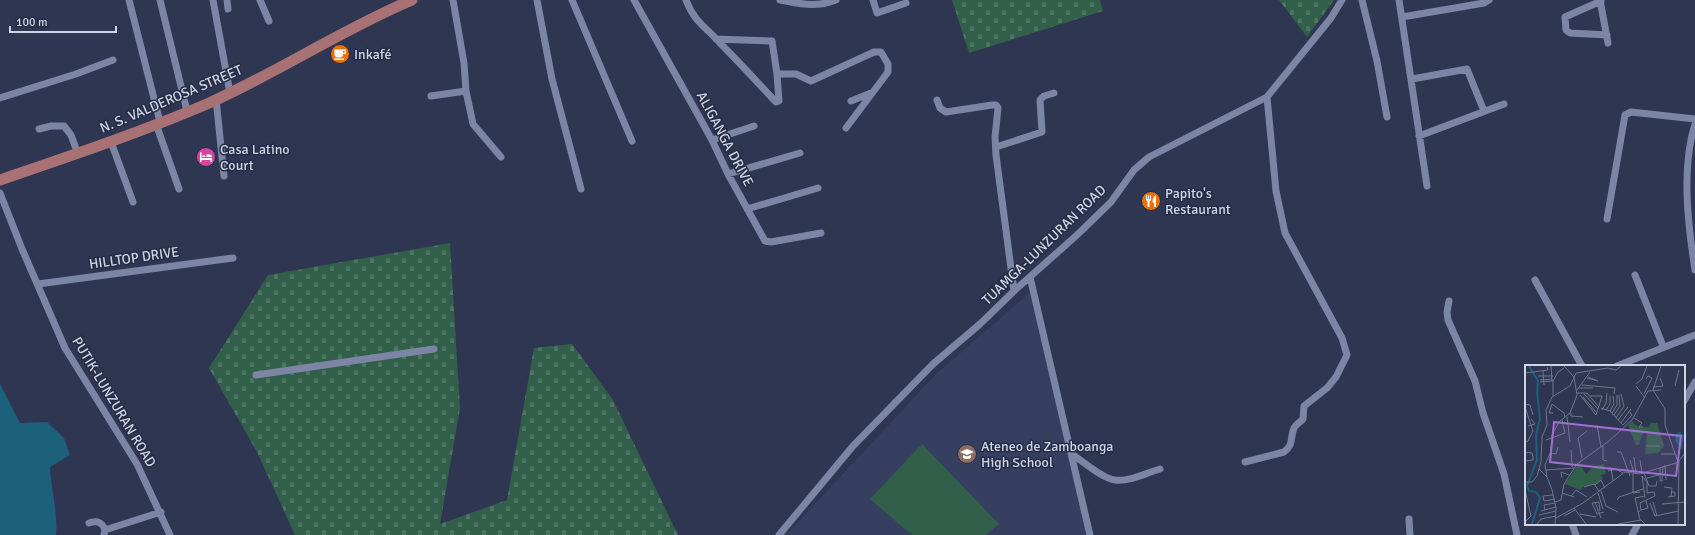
<svg xmlns="http://www.w3.org/2000/svg" width="1695" height="535" font-family="Signika,sans-serif">
<defs>
<pattern id="cemetery-stones" width="16" height="16" patternUnits="userSpaceOnUse"><rect width="16" height="16" fill="#315f49"/><path d="M2 7V4a2 2 0 0 1 4 0v3zM10 15v-3a2 2 0 0 1 4 0v3z" fill="#4e7563"/></pattern>
</defs>
<rect width="100%" height="100%" fill="#2f3651"/>
<path fill="#363f60" d="M1033 290 1092 535H786L937 373Z"/>
<path fill="#315f49" d="M922 444 999 524 986 535H912L870 499Z"/>
<path fill="url(#cemetery-stones)" d="M952 0H1100L1103 11 969 53Z
M1279 0H1334L1307 37Z
M450 243 460 408 440 524 507 500 534 348 572 344 613 400 678 535H295L257 452 209 368 268 275Z"/>
<path fill="#1c607c" d="M0 384 20 423 47 422 64 438 70 455 50 467C51 490 58 512 56 535H0Z"/>
<g fill="none" stroke-linecap="round" stroke-linejoin="round">
<path stroke="#7c85a4" stroke-width="7" d="M129 0 160 122
M160 0 187 111
M213 0 230 93
M227 0 228 9
M260 0 269 21
M453 0 464 63 466 91 473 124 501 157
M537 0 552 79 581 189
M572 0 632 141
M634 0 712 140 728 174 765 241 771 242 821 233
M686 0C695 23 705 26 720 43 739 62 757 82 776 102L779 101 777 74 772 41 716 39
M780 0C802 4 815 8 836 0
M873 0 877 13 906 3
M1362 0 1377 61 1387 117
M1399 0 1427 186
M1600 0 1608 43
M1601 1 1565 17 1566 30 1570 33 1607 35
M1402 17 1484 3 1489 0
M777 74H796L811 81 874 52H881L888 64V72L846 128
M1412 79 1467 69 1484 111
M431 96 466 91
M0 98 76 74 113 60
M216 99 224 176
M937 100 940 108 946 112 992 105H996L998 108 995 137 996 155 1014 291
M851 101 871 93
M156 124 179 189
M1695 124C1681 168 1688 225 1695 270
M39 129 51 126H64L71 135 78 154
M1419 136 1504 104
M712 140 754 126
M111 142 133 202
M996 147 1042 132 1040 100 1044 96 1054 93
M728 174 800 153
M0 193 22 249 65 348 137 464 170 535
M747 209 818 188
M1607 219 1625 115 1631 112 1695 119
M1635 275 1663 346
M1030 277 1090 535
M1535 280 1582 366
M38 284 233 258
M1449 301 1447 312 1448 320 1475 381 1483 413 1504 474 1517 535
M1617 366 1695 335
M256 375 434 349
M1684 401 1695 382
M1073 455C1084 462 1103 479 1115 480 1129 482 1146 473 1160 469
M1245 462 1284 452C1294 445 1290 437 1294 428 1296 424 1301 422 1303 419L1304 406 1327 388 1336 377 1347 355 1342 338 1285 233 1276 191 1267 97
M1409 519 1410 535
M89 523C97 520 102 522 105 530L104 535
M1572 524 1576 535
M105 530 161 512
M779 535 853 446 933 364 980 324 1014 291 1077 235 1111 202 1134 170 1149 157 1267 97 1331 18 1342 0
M1632 535 1638 524"/>
<path stroke="#a87274" stroke-width="11" d="M0 180C70 156 139 133 207 104 277 73 341 30 412 0"/>
</g>
<defs>
<g id="cafe-disc" transform="scale(1)"><circle r="9.5" fill="#e8710a" stroke="#252c46"/><path d="M-5.5-4.5H6V0H3Q3 3.5 0 3.5H-2.5Q-5.5 3.5-5.5 0ZM3-3.2v2h1.7v-2ZM-6 4.5H4V6H-6Z" fill="#fff"/></g>
<g id="hotel-disc" transform="scale(1)"><circle r="9.5" fill="#d1479c" stroke="#252c46"/><path d="M-6-4.5h1.5V1H6V5H4.5V3h-9V5H-6ZM-4 0a1.8 1.8 0 1 1 3.6 0ZM.5 0V-2.5h3Q6-2.5 6 0Z" fill="#fff"/></g>
<g id="restaurant-disc" transform="scale(1)"><circle r="9.5" fill="#e8710a" stroke="#252c46"/><path d="M-5-6h1v4h1v-4h1v4h1v-4h1v5L-1.5 .5V6h-2V.5L-5-1ZM5-6V6H3V1.5H1.5Q1.5-4 5-6Z" fill="#fff"/></g>
<g id="school-disc" transform="scale(1)"><circle r="9.5" fill="#8d6e63" stroke="#252c46"/><path d="M0-5L7-2L0 1L-7-2ZM-4 1L0 2.5L4 1V4Q0 6-4 4Z" fill="#fff"/></g>
</defs>
<g fill-rule="evenodd">
<use href="#cafe-disc" x="340" y="54"/>
<use href="#hotel-disc" x="206" y="157"/>
<use href="#restaurant-disc" x="1151" y="201"/>
<use href="#school-disc" x="967" y="454"/>
</g>
<g text-anchor="middle" dominant-baseline="central" stroke-width="3" stroke-linejoin="round" paint-order="stroke">
<g font-size="14" fill="#d0d5e6" stroke="#252c46" text-anchor="start">
<text x="354" y="54">Inkafé</text>
<text x="220" y="149">Casa Latino<tspan x="220" dy="16">Court</tspan></text>
<text x="1165" y="193">Papito's<tspan x="1165" dy="16">Restaurant</tspan></text>
<text x="981" y="446">Ateneo de Zamboanga<tspan x="981" dy="16">High School</tspan></text>
</g>
<g font-size="14" fill="#d0d5e6" stroke="#252c46">
<text transform="translate(171 99) rotate(-23)">N. S. VALDEROSA STREET</text>
<text transform="translate(725 139) rotate(62)">ALIGANGA DRIVE</text>
<text transform="translate(1044 245) rotate(-44)">TUAMGA-LUNZURAN ROAD</text>
<text transform="translate(134 258) rotate(-8)">HILLTOP DRIVE</text>
<text transform="translate(114 402) rotate(59)">PUTIK-LUNZURAN ROAD</text>
</g>
</g>
<g transform="translate(1525 365)">
<rect width="160" height="160" fill="#2f3651"/>
<path d="M107 56 113 62H124L126 58H132L139 81 133 88 120 89 122 68 117 69 114 80H111L103 60ZM54 98 61 109 69 101 79 99 81 109 76 110 78 114 70 119 58 122 55 125 40 119Z" fill="#315f49"/>
<path d="M155 67 159 71 157 85 150 76 152 68Z" fill="#1c607c"/>
<path fill="none" stroke="#1c607c" stroke-width="2" d="M4 1 13 16 12 27M7 159 15 133 11 127 4 126 2 121 12 95 11 70 15 54 12 27"/>
<path fill="none" stroke="#6f768d" stroke-width="1" d="M26 1 27 16M136 1 128 25 140 44V60L153 97M18 5 19 20M0 8 23 5 22 2M13 11H28M62 13 73 16 63 12M15 15 27 14M15 17 28 16M111 19 117 14 122 1M57 20 90 23 89 29M111 21 120 33M150 21 154 5M128 22 138 21 135 13M54 23H68M52 25 65 7M52 28H62L74 42M59 29 73 44M119 29 127 13 123 11 121 14M55 30 71 50 77 31H65M28 31V16L33 7 39 3M58 32 72 48M0 39 5 40 8 50M0 42 8 66 3 76 0 77M76 43 85 46 98 60 107 50 105 47M77 45 81 38 82 28M81 45 85 39V31M85 46 89 39 88 31M28 48H24L27 39 39 48 40 52M46 48V51L58 52M87 48 92 40V30M89 50 95 41 94 30M42 52 45 77M91 53 99 41 96 29M109 53 117 58 114 62H118M93 55 103 42M96 58 106 44M72 60 76 82M3 61 10 59 6 54M21 75 40 68 37 55M78 81V95L82 96M122 81H135M46 85 47 102M0 87 7 88 8 92V95L0 96M92 87H96L105 111M25 88 31 89 33 82M136 89H151M109 92 111 109M57 93 53 73 62 66M105 95 109 108M115 95 117 108M140 100 141 115M84 103H86L88 116M135 103V116H137L138 101M14 104 22 112 27 125 31 143 30 159M21 105 49 103M83 106 91 104 98 108M108 108V128L115 127M119 108 124 121H131L132 116M117 111 120 133M22 112 20 100 26 86 27 70 34 57 45 48 52 30 49 12 39 1M37 113 36 107 44 110M122 113 134 110M0 117H7L12 111 16 97 17 72 22 60 21 45 27 32 45 21 51 8 83 3 91 5 96 1M70 120 76 115 80 123M59 122 69 119 74 126M139 122 147 123 146 132M0 125 6 151 0 157M76 126 81 141 93 147M37 128 49 132M73 128 78 144M28 130 18 131 19 136 30 134M46 131 51 125 62 132M143 132 150 131V127H147M92 135 94 132 118 124M30 137 36 135 39 119 52 99 84 76 107 55 123 26 136 25M70 137 76 153M128 137 132 151M125 138 130 151 154 146M0 139V152M137 139 160 137M49 143 61 159M20 145 19 140 30 138M116 145 123 143 121 136M16 146 31 142M75 146 74 137 67 138 72 149 79 147M113 147 116 145 115 138 130 131 129 127 122 128V117L117 111M55 149 71 152M14 150 31 146M39 151 50 145M31 153 58 138 100 107 115 109 154 97M115 155 110 133 120 131M12 159 16 154 31 151M93 159 116 155 120 159M153 159 154 96 160 88"/>
<path fill="#9d70cf" fill-opacity="0.15" stroke="#9d70cf" stroke-width="2" d="M29 57 156 71 151 111 25 97Z"/>
<rect width="160" height="160" fill="none" stroke="#d0d5e6" stroke-width="2"/>
</g>
<path d="M10 26v6h106v-6" fill="none" stroke="#d0d5e6" stroke-width="2"/>
<text x="16" y="26" font-size="12" fill="#d0d5e6" stroke="#252c46" stroke-width="3" paint-order="stroke">100 m</text>
</svg>
